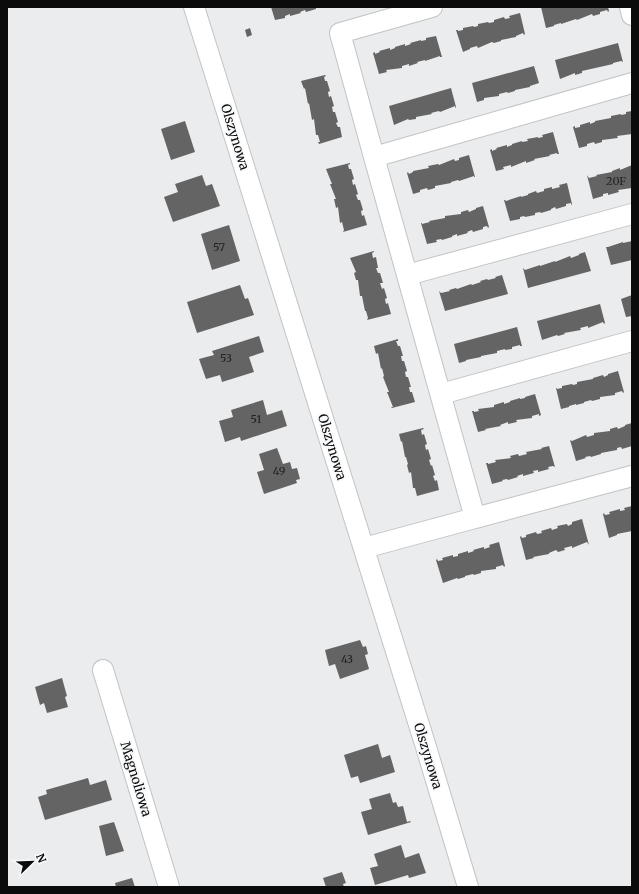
<svg xmlns="http://www.w3.org/2000/svg" width="639" height="894" font-family="Merriweather,serif">
<rect width="100%" height="100%" fill="#ebeced"/>
<path fill="#656465" d="M271 7H316V9L306 12 305 10 300 12 301 13 290 16V14L285 16V18L275 20Z
M541 7H608L609 11 608 12 607 10 600 12V14L593 16 592 14 577 20 576 19 561 24V23L554 25V26L546 28Z
M520 13 525 34 524 35 523 33 516 36V37L501 40V41L494 43 492 42 478 48 477 46 470 48V49L463 52 456 30H458V31L463 30V28L473 26 474 27 478 26V24L488 22 489 23 494 22V20L504 17 505 19 510 18 509 16Z
M250 28 252 35 247 37 245 30Z
M436 36 442 57H440V56L425 61V60L417 62 418 63 409 66V64L402 66V68L386 70 387 72 379 74 373 53 375 52V54L380 52 379 51 390 48V50L395 48V47L405 44V46L411 44 410 43 421 40V41L426 40V38Z
M618 43 623 62 621 61 613 63V64L582 71V73L575 75V73L560 79 555 60Z
M534 66 539 83 530 86V87L515 90V91L508 93 507 92 499 94V96L484 98V100L477 102 472 83Z
M325 75 326 76 324 77 325 81H327L330 91 328 92 329 97 331 96 334 106 332 107 333 112H335L338 122 336 123 338 127H340L342 137 319 144 318 142H320L318 135H316L314 119 312 120 309 103 308 104 305 88 304 89 301 81Z
M451 88 456 107 455 108V106L440 112 439 111 431 113 432 114 416 117V119L409 120 408 119 394 125 389 106Z
M632 111V134L617 136 618 138 602 140V142L595 144 594 142 587 144V146L579 148 573 127 575 126V128L580 127V125L590 122V124L595 122V121L611 118V116L621 114V115L626 114V112Z
M185 121 195 152 171 160 161 129Z
M553 132 559 154H557V153L549 155 550 156 534 159 535 160 526 163V161L511 167V165L503 167 504 169 496 171 490 150 492 149V151L497 149 496 148 507 145V147L512 145V144L522 141V142L528 141 527 139 538 137V138L543 137 542 135Z
M469 155 475 177H474V176L459 181 458 180 451 182V183L435 186V188L428 190 427 188 420 190V192L413 194 407 173 408 172 409 174 413 172V171L429 168 428 166 438 164 439 165 454 159 455 161 459 160V158Z
M350 163V164L348 165 349 169H351L354 179 352 180 353 185 355 184 358 194 356 195 358 200H360L363 210 361 211 362 216 364 215 367 225 343 232 344 230 342 222 340 223 338 207 336 208 334 199H336L330 184H332L326 169Z
M632 165V188L618 190 619 192 608 195V193L603 194V196L593 199 587 175 589 178 597 176 596 175 612 172V171L620 168V170Z
M202 175 206 186 212 184 220 206 173 222 164 197 178 192 175 184Z
M567 183 572 204 571 205V203L566 204V206L556 209 555 207 551 209V210L541 213 540 212 535 213V215L525 217 524 216 520 217V219L510 221 504 200H505L506 201 521 196V197L528 195V194L536 191 537 193 544 191V189L552 187V189L560 187 559 185Z
M483 206 489 227 488 228 487 226 483 227V229L473 232 472 230 467 232 468 233 457 236V234L452 236V237L442 240 441 239 436 240 437 242 427 244 421 223H422V224L430 222 429 221 445 218V216L461 214V212L468 210 469 212 476 209V208Z
M229 225 240 261 212 270 201 234Z
M632 241V260L611 265 606 247H608L623 242V243Z
M374 251V252L372 253 373 258 376 257 378 268H376L378 273H380L383 283H380L382 289 384 288 387 298 385 299 386 304 388 303 391 314 367 320 368 318 366 311H365L362 296H360L358 280H356L354 273 356 272 350 258Z
M585 252 591 271 528 288 523 268 525 270 540 265V266L555 261V262L570 256 571 258 579 255V254Z
M502 275 508 294 445 311 439 291 441 293 450 291 449 290 456 288 457 289 471 284 472 285 481 282 480 281 487 279 488 280 496 278 495 277Z
M240 285 245 299 248 298 254 315 197 333 187 302Z
M632 295V316L626 317 621 299Z
M600 304 605 323 604 324 603 322 588 328V326L580 328 581 330 564 333 565 334 558 336 557 335 542 340 537 321Z
M517 327 522 346H520V345L512 347V349L505 350V349L497 351V353L481 356V357L466 360V361L459 363 454 344Z
M259 336 264 352 249 357 254 372 222 382 220 375 206 379 199 359 214 355 212 351Z
M398 339V341H396L398 346H400L403 356H401L402 361H404L407 371 405 372 406 377H408L411 387H409L410 392H412L415 402 392 408 391 407H393L387 392H389L383 377 384 376 382 368 381 369 378 353 376 354 374 346Z
M618 371 624 392 623 393 622 391 615 393V395L600 397V399L592 401 591 400 584 402V403L576 405V404L569 406V407L561 409 556 388H557V389L562 388V386L572 384 573 385 577 384V382L593 379V378L603 375 604 377 608 375V374Z
M535 394 541 415 539 416V414L532 416V418L516 420 517 422 508 424V422L500 425 501 426 485 429 486 430 478 432 472 411H474V412L479 411 478 409 494 407V405L504 402V404L510 402V401L520 398V399L525 398V397Z
M263 400 267 415 282 410 287 426 241 441 240 437 225 442 219 421 233 417 231 410Z
M632 423V446L622 449 621 447 617 448V450L601 453V454L591 457 590 456 585 457 586 458 576 461 570 440 572 441 586 435 587 437 594 435V433L610 431V429L617 427 618 429 625 426V425Z
M423 428 424 429 421 430 422 435 424 434 427 444 425 445 426 450 428 449 431 459 429 460 431 466 432 465 435 475 433 476 435 481 437 480 439 490 417 496 415 488H413L411 472 409 473 407 465 408 464 406 457H405L402 441 401 442 399 434Z
M549 446 555 467 553 466 548 467 549 469 538 472V470L533 471 534 473 523 476V474L517 476 518 477 508 480 507 479 502 480 503 481 492 484 486 463H488V464L496 462 495 460 511 458 510 456 518 454 519 456 527 454 526 452 542 449 541 448Z
M277 448 283 464 290 462 292 469 297 468 300 479 296 480 297 483 264 494 257 472 264 470 259 454Z
M632 506V531L617 534V535L609 538 603 514 604 513 605 515 610 514 609 512 620 509V511L625 510 624 508Z
M582 519 589 545 587 542 572 548V546L564 548 565 550 558 552 556 550 549 553V554L533 557 534 558 526 560 520 537 521 536 522 538 526 537V535L536 532 537 534 542 533 541 531 551 528 552 530 558 528 557 526 567 524 568 526 572 524V522Z
M499 542 505 566 504 567 503 565 496 567V569L481 571V573L474 575 473 574 465 576V577L458 579 457 578 443 583 436 560 437 559 438 561 443 560 442 558 453 555V557L458 556V554L468 551V553L474 551 473 550 484 547V549L490 547 489 545Z
M360 640 363 647 366 646 368 654 365 655 369 669 340 679 335 664 329 666 325 650Z
M62 678 67 696 65 697 68 707 47 713 44 703 40 705 35 687Z
M378 744 382 758 390 755 395 772 360 783 358 776 351 778 344 755Z
M88 778 90 785 106 780 112 800 45 820 38 797 47 794 46 790Z
M390 793 393 803 396 802 398 807 403 806 407 822 410 821 411 822 368 835 361 812 372 809 369 799Z
M114 822 124 851 106 856 99 826Z
M401 845 405 858 419 853 426 873 409 878 408 875 375 885 370 868 378 866 374 854Z
M342 872 346 883 343 884 344 887H326L323 878Z
M132 878 135 887H116L115 883Z"/>
<g fill="none" stroke-linecap="round" stroke-linejoin="round">
<g stroke="#c2c3c4" stroke-width="22">
<path id="minor" d="M194 7 426 747 468 887
M630 7 632 15
M374 157 340 33 432 7
M407 275 632 214
M441 394 632 341
M475 518 632 476
M364 548 475 518 374 157 632 83
M103 670 169 887"/>
</g>
<use href="#minor" stroke="#fff" stroke-width="20"/>
</g>
<g text-anchor="middle" dominant-baseline="central" stroke-width="3.5" stroke-linejoin="round" paint-order="stroke">
<g font-size="11" fill="#222122">
<text x="616" y="181">20F</text>
<text x="219" y="247">57</text>
<text x="226" y="358">53</text>
<text x="256" y="419">51</text>
<text x="279" y="471">49</text>
<text x="347" y="659">43</text>
</g>
<g font-size="13" fill="#0b0b0c" stroke="#f8f9fa">
<text transform="translate(235 137) rotate(73)">Olszynowa</text>
<text transform="translate(332 447) rotate(73)">Olszynowa</text>
<text transform="translate(428 756) rotate(73)">Olszynowa</text>
<text transform="translate(136 779) rotate(73)">Magnoliowa</text>
</g>
</g>
<rect width="639" height="894" fill="none" stroke="#0b0b0c" stroke-width="16"/>
<g transform="translate(32 862) rotate(67)" stroke="#f8f9fa" stroke-width="3" paint-order="stroke">
<path d="M0-3L7 15L0 10L-7 15Z" fill="#0b0b0c"/>
<text y="-6" font-size="11" font-weight="bold" text-anchor="middle" fill="#0b0b0c">N</text>
</g>
</svg>
